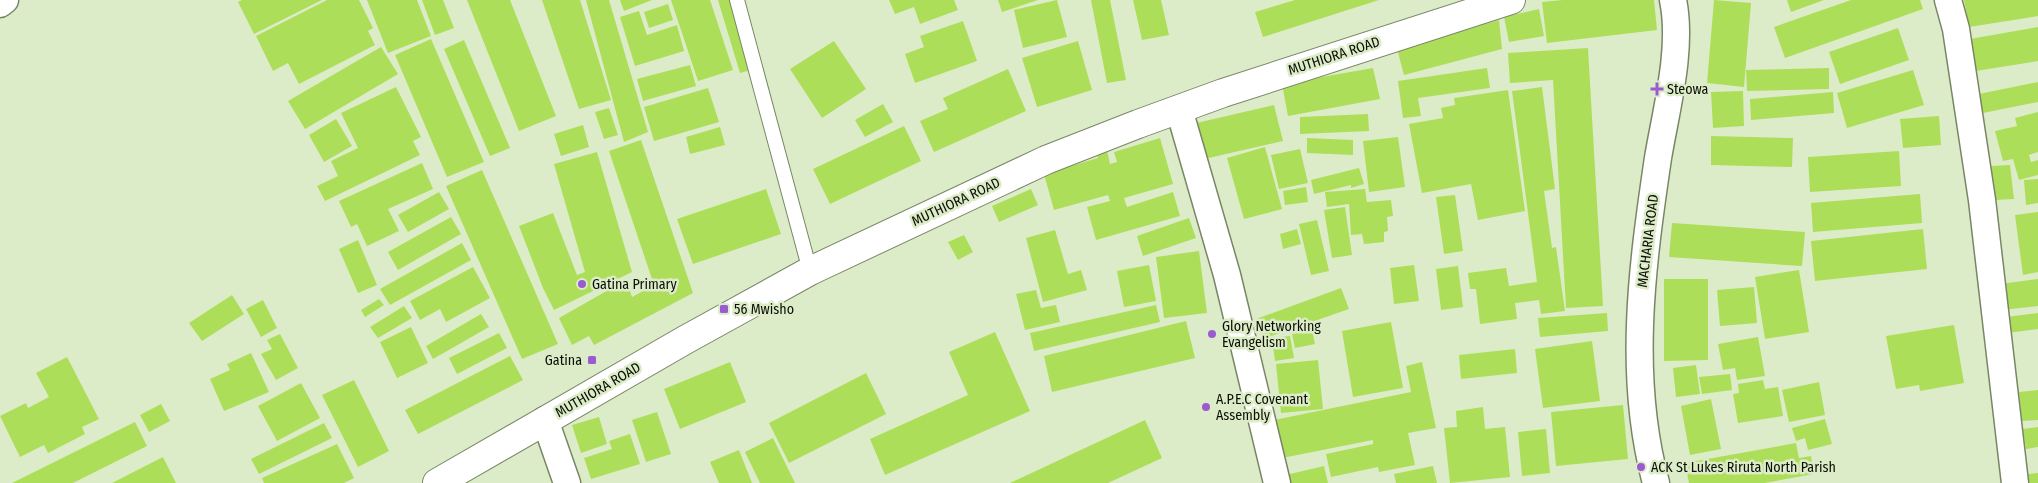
<svg xmlns="http://www.w3.org/2000/svg" width="2038" height="483" font-family="'Fira Sans Condensed',sans-serif">
<rect width="100%" height="100%" fill="#ddecc8"/>
<path fill="#adde59" d="M242 0H322L254 34 238 2Z
M327 0H359L373 28 368 31 375 45 299 84 288 63 273 71 256 36Z
M367 0H417L431 36 388 53Z
M422 0H443L454 28 435 35Z
M467 0H510L556 116 519 131Z
M542 0H580L611 100 579 109Z
M586 0H609L648 132 624 142Z
M620 0H652L624 11Z
M671 0H710L733 70 698 81Z
M718 0H731L751 70 740 73Z
M889 0H954L958 10 920 24 914 7 895 14Z
M998 0H1038L1002 12Z
M1057 0 1067 37 1023 48 1014 10Z
M1091 0H1110L1126 80 1107 83Z
M1133 0H1161L1169 35 1142 40Z
M1295 0H1379L1263 37 1255 12Z
M1563 0H1654L1657 30 1547 43 1542 2Z
M1714 0 1751 3 1744 87 1707 83Z
M1787 0H1824L1791 12Z
M1851 0H1920L1923 9 1785 58 1774 27Z
M1964 0H2038V16L1969 27Z
M668 4 673 20 649 28 644 12Z
M1539 9 1544 36 1509 42 1504 17Z
M639 11 647 35 677 25 684 51 635 66 620 17Z
M1499 20 1502 49 1404 75 1397 49Z
M963 21 977 61 915 83 905 54 924 47 920 36Z
M2038 27V61L1976 71 1970 39Z
M1898 28 1909 60 1840 84 1829 52Z
M431 39 484 162 447 177 395 55Z
M464 40 510 148 490 156 444 49Z
M834 41 866 89 822 118 790 69Z
M1078 41 1092 90 1037 107 1022 58Z
M381 47 398 74 305 129 288 101Z
M1588 48 1603 306 1566 308 1553 80 1510 83 1508 53Z
M690 65 696 86 643 101 637 79Z
M1373 68 1380 99 1288 116 1282 84Z
M1487 68 1490 88 1418 98 1421 116 1403 118 1398 81Z
M1829 68V89L1747 91 1746 70Z
M1008 69 1026 111 934 152 920 121 948 109 943 98Z
M1913 70 1924 105 1847 128 1837 93Z
M2038 82V102L1973 115 1969 96Z
M396 87 421 137 413 141 420 155 325 201 317 186 338 176 331 161 358 148 341 113Z
M1542 87 1555 189 1544 191 1552 248 1556 247 1565 311 1541 314 1539 300 1515 303 1517 319 1480 324 1476 289H1470L1468 273 1506 268 1509 286 1537 282 1512 91Z
M708 88 719 122 654 141 644 107Z
M1508 90 1525 211 1478 220 1471 184 1422 193 1409 124 1443 118 1441 108 1455 105 1454 98Z
M1743 91 1744 126 1713 128 1711 92Z
M1833 92 1834 113 1751 120 1750 99Z
M883 104 893 122 865 137 855 120Z
M1274 105 1283 141 1200 160 1192 124Z
M609 108 618 135 604 139 595 112Z
M2038 112V152L2029 155 2031 162 2038 160V175L2019 180 2013 159 2003 161 1995 131 2017 126 2015 118Z
M1368 114 1369 131 1300 134V117Z
M1939 116 1941 145 1903 148 1900 119Z
M336 119 352 146 324 162 309 135Z
M583 125 589 147 561 156 554 134Z
M904 126 921 161 830 204 813 169Z
M720 127 725 145 690 154 686 137Z
M1711 136 1793 138 1792 167 1711 165Z
M1398 137 1405 187 1369 192 1363 141Z
M1160 138 1173 184 1124 198 1127 207 1173 192 1180 216 1096 240 1087 207 1110 201 1108 195 1054 210 1044 174 1098 158 1096 153 1107 150 1110 164 1117 162 1114 152Z
M1307 138 1353 140V155L1307 153Z
M641 140 693 293 594 345 589 336 572 345 559 318 626 280 632 297 654 285 609 151Z
M1265 147 1282 209 1244 219 1227 158Z
M1300 149 1308 183 1279 189 1271 155Z
M1899 151 1901 186 1810 192 1808 157Z
M597 152 632 272 554 310 543 288 519 226 553 213 577 275 585 272 554 164Z
M422 163 433 189 388 209 399 231 367 246 357 224 351 227 339 201Z
M2010 165 2014 199 1995 200 1991 166Z
M1359 168 1364 184 1351 188V185L1314 194 1311 180Z
M482 170 558 344 522 359 446 186Z
M2038 179V203L2026 205 2024 180Z
M1306 187 1308 202 1285 205 1283 191Z
M766 189 781 234 693 264 677 219Z
M1031 189 1038 205 999 222 992 206Z
M1365 189 1367 202 1391 200 1393 216 1387 217 1388 231 1384 232V242L1364 244 1362 234 1351 235 1349 204 1327 207 1325 192Z
M439 192 449 209 408 232 398 215Z
M1920 194 1922 223 1813 232 1811 203Z
M1455 195 1463 251 1444 254 1436 197Z
M1345 207 1352 255 1332 258 1324 210Z
M2038 212V272L2023 275 2015 215Z
M451 217 461 234 398 270 388 252Z
M1189 218 1196 238 1143 256 1137 236Z
M1317 220 1329 271 1311 275 1299 224Z
M1672 223 1805 232 1802 266 1669 257Z
M1297 229 1301 244 1283 249 1280 234Z
M1923 229 1927 269 1815 281 1811 241Z
M1055 230 1068 274 1081 270 1087 290 1043 302 1026 238Z
M964 235 973 252 958 260 948 242Z
M358 240 377 285 358 293 339 249Z
M462 243 471 260 390 305 380 289Z
M1199 251 1207 313 1164 318 1156 257Z
M1149 265 1156 301 1124 307 1117 271Z
M1414 265 1419 301 1394 304 1390 268Z
M1458 266 1463 307 1441 310 1436 269Z
M473 267 490 298 446 322 440 309 420 320 410 301Z
M1799 270 1809 332 1765 339 1755 277Z
M1664 279H1708V360L1664 361Z
M2038 279V306L2002 310 2000 284Z
M1754 287 1757 323 1720 326 1717 290Z
M1341 288 1349 309 1263 339 1256 319Z
M1036 290 1041 308 1056 305 1060 322 1025 330 1016 294Z
M232 295 244 314 202 341 189 323Z
M379 299 384 305 365 317 361 310Z
M263 300 277 328 261 337 246 309Z
M1156 305 1160 322 1034 351 1030 333Z
M404 306 412 318 378 338 370 327Z
M1607 313 1608 331 1540 337 1538 318Z
M2038 313V329L2008 333 2006 317Z
M481 314 489 327 433 359 426 346Z
M1186 321 1195 358 1052 392 1044 356Z
M1391 322 1403 388 1353 397 1342 331Z
M1954 325 1964 383 1920 391 1919 385 1896 389 1886 336Z
M411 327 428 363 397 378 380 342Z
M1312 330 1315 344 1295 348 1292 334Z
M995 332 1030 411 885 475 870 439 968 395 949 352Z
M499 333 507 348 457 374 449 358Z
M280 334 298 368 276 380 261 354 272 349 267 340Z
M1290 336 1294 358 1275 361 1272 338Z
M1758 337 1765 376 1737 380 1735 368 1723 370 1718 344Z
M1592 341 1600 401 1543 408 1535 349Z
M1515 349 1517 373 1461 379 1459 355Z
M251 353 269 392 224 411 210 379 230 370 227 364Z
M510 356 523 380 418 434 405 410Z
M67 357 99 419 82 427 85 434 48 453 44 445 20 457 0 416 26 403 28 408 49 397 36 373Z
M1318 360 1323 409 1281 413 1276 364Z
M730 362 746 402 680 429 664 389Z
M1422 362 1436 428 1408 433 1415 465 1379 472 1378 467 1331 477 1326 454 1373 444V440L1282 458 1274 420 1411 392 1406 366Z
M1696 365 1700 394 1676 397 1673 368Z
M866 373 886 414 789 463 769 423Z
M1730 374 1732 390 1702 394 1699 377Z
M354 380 389 451 358 467 322 395Z
M1763 380 1765 389 1778 387 1783 416 1738 423 1733 394 1739 393 1738 384Z
M1819 382 1825 415 1789 422 1782 390Z
M301 383 320 418 277 441 258 406Z
M2038 390V420L2022 421 2019 392Z
M1711 399 1721 449 1690 455 1681 406Z
M161 404 170 421 149 432 140 415Z
M1623 405 1628 459 1556 466 1551 412Z
M1483 407 1485 429 1505 427 1510 477 1450 483 1444 428 1457 427 1456 411Z
M657 412 671 454 646 462 632 420Z
M599 417 607 444 581 453 572 425Z
M1825 419 1832 444 1808 450 1805 438 1796 441 1792 428Z
M1145 420 1162 458 1108 483H1010Z
M135 422 147 446 73 483H12Z
M324 423 332 438 259 474 251 459Z
M2038 427V447L2026 449 2023 429Z
M1546 429 1550 473 1522 476 1518 432Z
M630 434 640 464 591 479 584 458 612 449 609 441Z
M773 438 795 483H760L745 452Z
M1796 443 1799 458 1811 456 1814 474 1765 483H1689L1685 463Z
M337 444 354 478 344 483H264L262 478Z
M739 450 752 483H719L710 462Z
M163 457 176 483H112Z
M1324 466 1328 483H1288L1286 475Z
M1433 466 1437 483H1396L1394 474Z
M2038 473V483H2029L2028 474Z"/>
<g fill="none" stroke-linecap="round" stroke-linejoin="round">
<g stroke="#788665" stroke-width="16">
<path id="service" d="M737 0 810 271"/>
</g>
<g stroke="#788665" stroke-width="29">
<path id="minor" d="M1948 0 1956 29 1982 200 2015 483
M0 4 5 0
M1179 109 1227 275 1277 483
M545 420 567 483
M1656 483C1627 376 1642 266 1658 158 1666 110 1683 49 1673 0"/>
</g>
<g stroke="#788665" stroke-width="30">
<path id="tertiary" d="M437 483 685 340 810 271 1046 160 1138 124 1223 93 1511 0"/>
</g>
<use href="#service" stroke="#fff" stroke-width="14"/>
<use href="#minor" stroke="#fff" stroke-width="26"/>
<use href="#tertiary" stroke="#fff" stroke-width="28"/>
</g>
<g fill="#9a5ad0" stroke="#ddecc8" stroke-width="2">
<path d="M1654.5 81.5h5v5h5v5h-5v5h-5v-5h-5v-5h5z"/>
<circle cx="582" cy="284" r="5"/>
<rect x="719" y="304" width="10" height="10" rx="2.5"/>
<circle cx="1212" cy="334" r="5"/>
<rect x="587" y="355" width="10" height="10" rx="2.5"/>
<circle cx="1206" cy="407" r="5"/>
<circle cx="1641" cy="467" r="5"/>
</g>
<g text-anchor="middle" dominant-baseline="central" stroke-width="5" stroke-linejoin="round" paint-order="stroke">
<g font-size="14" fill="#0a0e04" stroke="#ddecc8">
<text transform="translate(1334 56) rotate(-18)">MUTHIORA ROAD</text>
<text transform="translate(956 202) rotate(-25)">MUTHIORA ROAD</text>
<text transform="translate(1648 241) rotate(-83)">MACHARIA ROAD</text>
<text transform="translate(598 390) rotate(-30)">MUTHIORA ROAD</text>
</g>
<g font-size="14" fill="#0a0e04" stroke="#ddecc8" text-anchor="start">
<text x="1667" y="89">Steowa</text>
<text x="592" y="284">Gatina Primary</text>
<text x="734" y="309">56 Mwisho</text>
<text x="1222" y="326">Glory Networking<tspan x="1222" dy="16">Evangelism</tspan></text>
<text x="582" y="360" text-anchor="end">Gatina</text>
<text x="1216" y="399">A.P.E.C Covenant<tspan x="1216" dy="16">Assembly</tspan></text>
<text x="1651" y="467">ACK St Lukes Riruta North Parish</text>
</g>
</g>
</svg>
